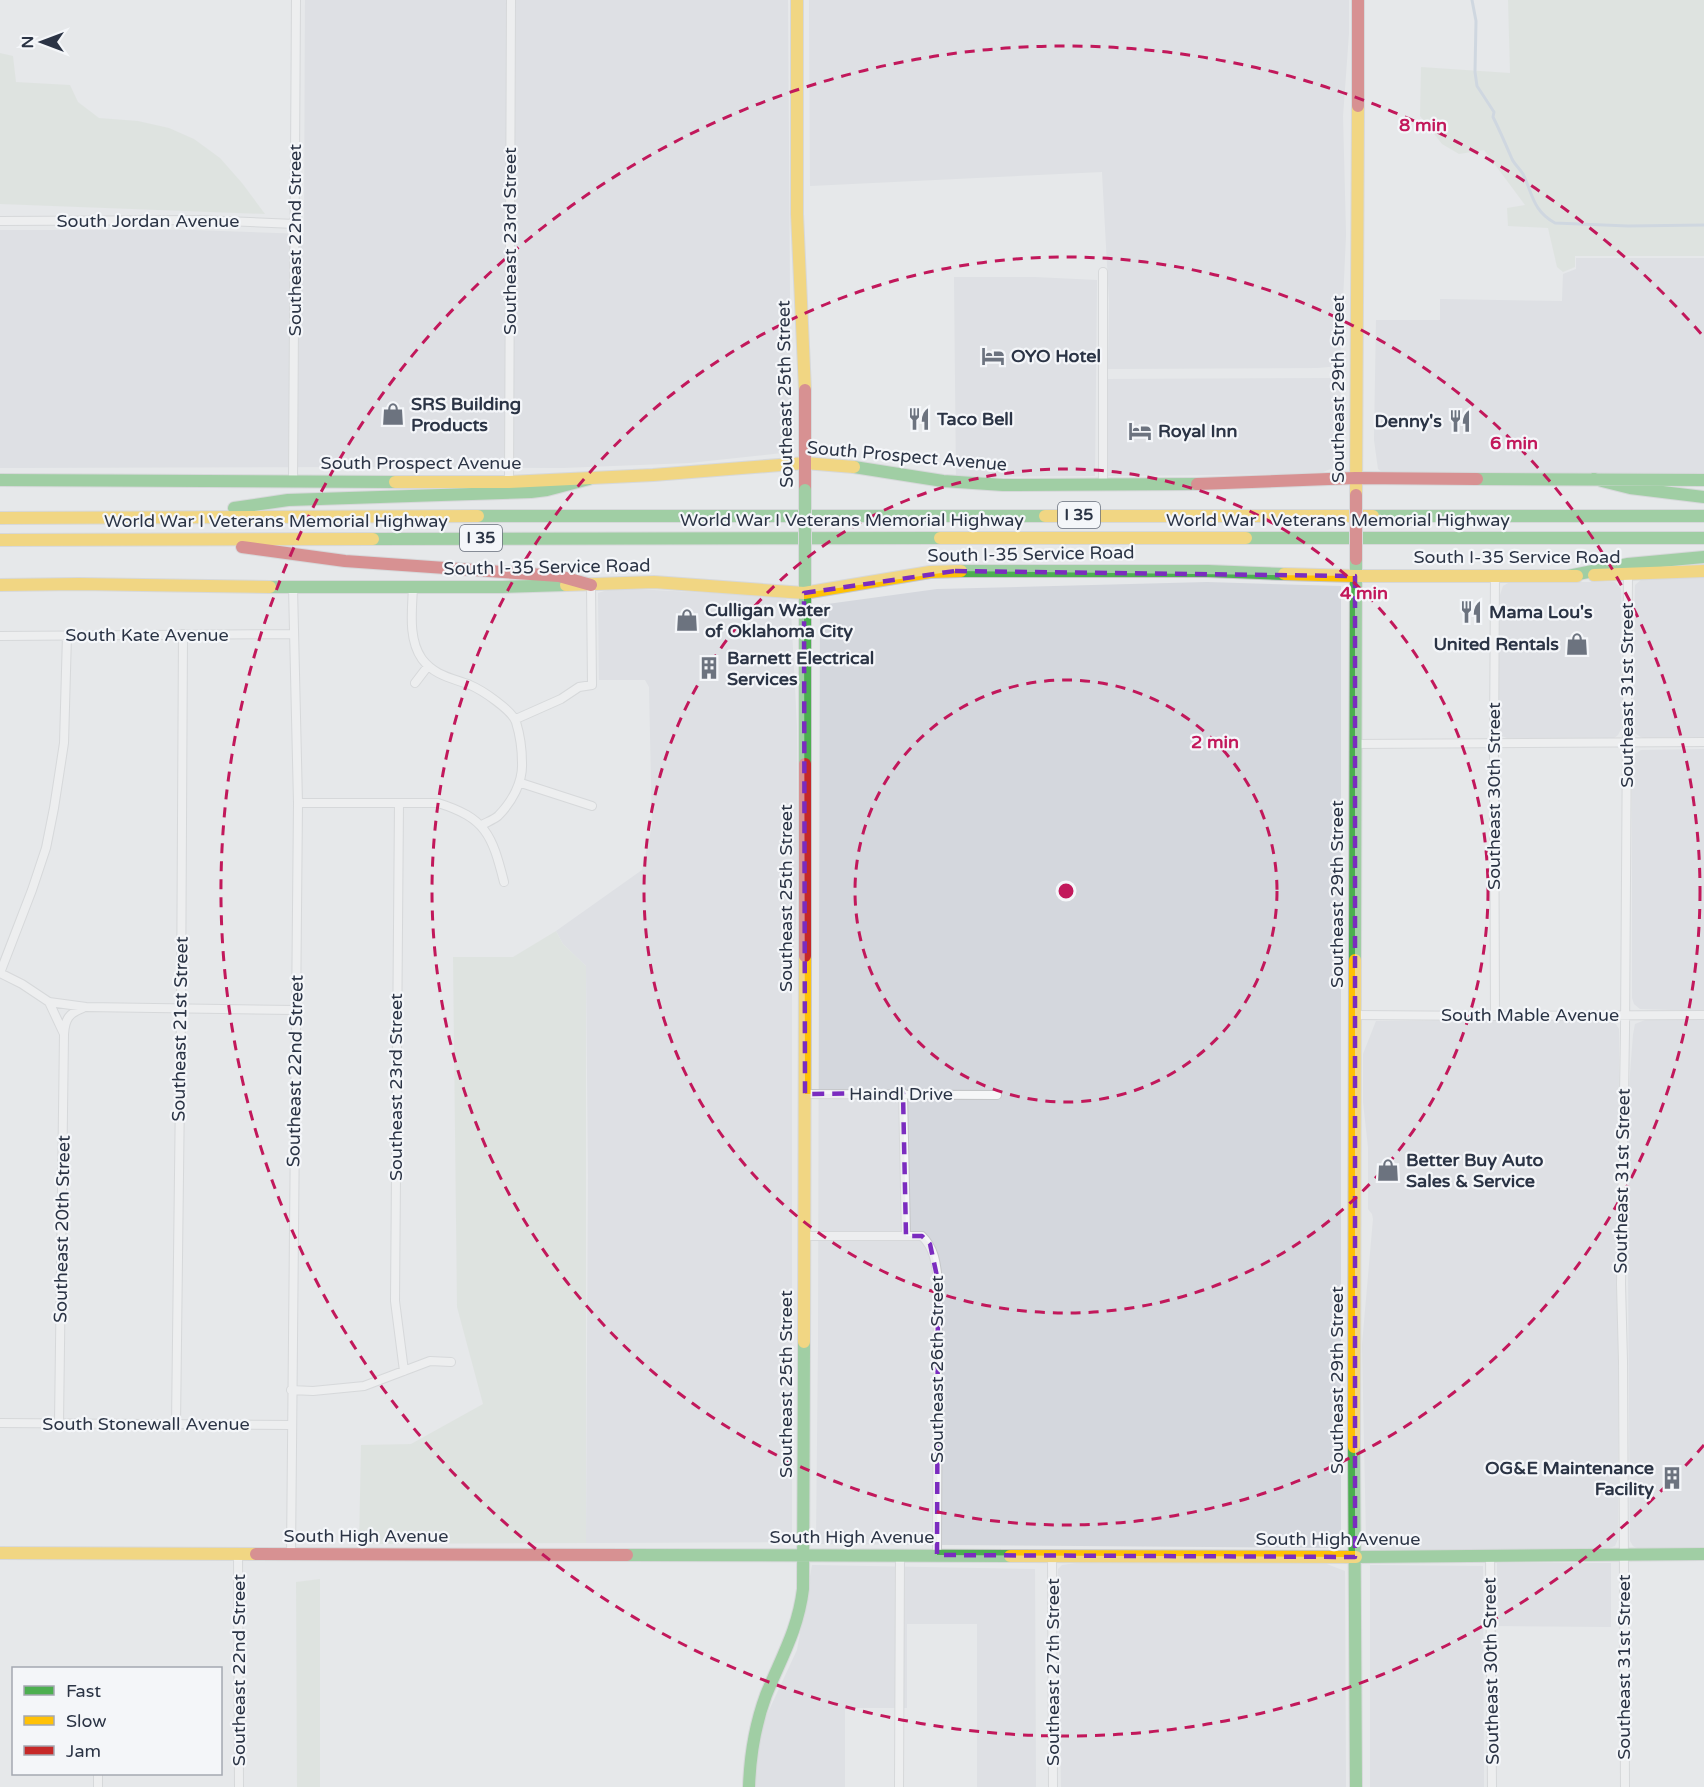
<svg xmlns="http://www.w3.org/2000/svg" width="1704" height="1787" font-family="'Varela Round',sans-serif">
<rect width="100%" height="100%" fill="#e6e8ea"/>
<path fill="#d4d7dd" d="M305 0H788L791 452 689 463 562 468 340 467 0 468V230H193L304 234Z
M809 0H1349V33L1343 116 1346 235 1340 366 1317 368 1108 369 1109 301 1102 172 810 186Z
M1576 258H1704V474L1382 472 1378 469 1374 440 1376 320H1440V299L1562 301 1563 274 1576 269Z
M954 277H1034L1097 280 1095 476 956 477Z
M1341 378 1340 455 1339 463 1333 468 1323 472 1285 474 1108 476 1107 379Z
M1704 576V739H1645L1639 736 1634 732 1633 724 1635 585 1641 580Z
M1207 582 1341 586V1548L816 1544 818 1345 820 605 937 589Z
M1510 582H1615L1621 589 1622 727 1618 735 1614 738H1507L1499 735 1498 724 1500 595 1503 586Z
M614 588 768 596 786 599 791 611 797 727 798 862 796 921 792 965V1542L586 1543 588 1175 586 966 563 944 556 931 642 870 652 826 649 687 645 680H599L598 593Z
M1704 749V1011L1640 1009 1634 1004 1632 998V760L1635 754 1641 750Z
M1501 1020H1603L1615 1023 1619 1029 1618 1539 1615 1546 1609 1548 1602 1549 1387 1552 1370 1546 1366 1537 1362 1345 1373 1219 1372 1214 1368 1209V1147L1363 1102V1054L1376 1021Z
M1645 1020H1704V1550H1640L1633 1546 1630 1541 1628 1263 1629 1087 1633 1035 1635 1024Z
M1077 1563H1324L1345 1571 1346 1787H1061L1058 1569 1062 1565Z
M1497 1563H1611V1627L1497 1626Z
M812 1565 1035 1569 1036 1787H977V1624H907V1708H845V1787H755L757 1755 764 1721 797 1650Z
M1370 1565 1483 1566 1484 1787H1370Z"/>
<path fill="#d6ded6" d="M1508 0H1704V256H1575V267L1563 272 1557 267 1548 228 1508 226 1507 208 1525 205 1484 150 1459 154 1442 144 1420 116 1421 67 1510 73Z
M0 53 13 56 16 82 70 85 78 102 99 118 138 121 169 128 194 139 220 158 242 183 265 214 0 204Z
M556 931 563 944 586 966V1543L359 1544 361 1445 411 1444 483 1404 457 1307 453 957H513Z
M320 1579V1787H297L296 1582Z"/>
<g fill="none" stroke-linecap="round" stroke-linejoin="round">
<path stroke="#b4c4d5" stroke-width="3" d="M1472 0 1476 21 1475 72 1477 86 1494 112 1493 117C1500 131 1506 145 1512 159 1515 165 1520 169 1523 174 1533 195 1533 211 1555 223L1628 226 1704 225"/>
<g stroke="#c4c6c8" stroke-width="10">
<path id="street" d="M0 221 201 220 295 224
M1103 272V484
M293 480 296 0
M509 482 511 0
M413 587C412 611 408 639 422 659 435 676 452 678 470 685 482 690 512 710 516 722 520 735 522 750 522 763 523 782 512 802 498 816 493 820 487 822 482 825
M0 636 294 634
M415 683 428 666
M516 719 561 699 579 687 592 685 591 585
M1355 744 1704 742
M521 783 592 806
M298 803H438C486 818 492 835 504 882
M399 803 395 1301 404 1371
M0 973 32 890 46 848 54 808 64 743 67 635
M0 973 22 984 49 1002 86 1007 295 1010
M49 1002 64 1034 59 1423
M1356 1015 1495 1016 1704 1015
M1495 1016 1494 742 1495 576
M64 1034C65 1019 69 1013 83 1008
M903 1093 906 1236H922C935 1249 936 1264 938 1281L937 1555
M805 1094 997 1095
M804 1236H906
M291 1390 313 1391 364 1386 430 1361 451 1362
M0 1423 291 1425
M176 1424 181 1009 183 634
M238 1554 239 1787
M291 1554 298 803 293 587
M1490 1555 1492 1787
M1052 1556 1053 1787
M98 1774V1787
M899 1787 900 1555
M1625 1787 1623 1361 1621 1284 1625 1031 1628 575"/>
</g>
<g stroke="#c4c6c8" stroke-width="14">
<path id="fast" d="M854 467 943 481 1003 485 1197 484
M1477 479 1704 480
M1594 479 1630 488 1704 497
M0 480 395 482
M234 508 288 500 531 492 547 490 589 479
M478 516H1045
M1373 516H1704
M1246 538H1704
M373 539 940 538
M961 571H1208L1284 574
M1568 576 1628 564 1704 557
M270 587H502L566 585
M805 764V559
M1355 960 1356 559
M1354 1447 1356 1787
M627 1555 1010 1556
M1356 1557 1704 1554
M749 1787C750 1756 755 1725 766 1695 781 1658 798 1630 803 1589L804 1342"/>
</g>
<g stroke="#c4c6c8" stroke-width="14">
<path id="slow" d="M797 0V214L805 390
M395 482H509L653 475 805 463 854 467
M1356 495 1358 106
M1045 516H1373
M0 518 478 516
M940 538H1246
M0 540 373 539
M1284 574 1355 576H1577
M1594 575 1704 571
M0 585 79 584 270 587
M566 585 654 582 804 593 930 572 961 571
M804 1342 805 956
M1354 1447 1355 960
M0 1553 256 1554
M1010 1556 1356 1557"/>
</g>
<g stroke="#c4c6c8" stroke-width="14">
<path id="jam" d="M1358 106V0
M805 390V490
M1197 484 1355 478 1477 479
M242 547 345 561 559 576 591 585
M805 956V764
M256 1554 627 1555"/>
</g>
<use href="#street" stroke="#f5f6f7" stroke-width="8"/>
<use href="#fast" stroke="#4caf50" stroke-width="12"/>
<use href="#slow" stroke="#ffc107" stroke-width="12"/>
<use href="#jam" stroke="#c62828" stroke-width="12"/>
<g stroke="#c4c6c8" stroke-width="14" stroke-linecap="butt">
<path id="fast-bridge" d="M805 490V559"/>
</g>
<g stroke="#c4c6c8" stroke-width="14" stroke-linecap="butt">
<path id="jam-bridge" d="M1356 495V559"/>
</g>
<use href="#fast-bridge" stroke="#4caf50" stroke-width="12"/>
<use href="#jam-bridge" stroke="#c62828" stroke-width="12"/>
</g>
<path d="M0 0H1704V1787H0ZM955 571 1355 576V1557L937 1555 938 1281 930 1244 922 1236H906L903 1093 805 1094 804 593Z" fill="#e6e8ea" fill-opacity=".55" fill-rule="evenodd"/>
<path fill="none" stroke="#7b2cbf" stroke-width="4.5" stroke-dasharray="12 8" stroke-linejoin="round" d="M955 571 1355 576V1557L937 1555 938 1281 930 1244 922 1236H906L903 1093 805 1094 804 593Z"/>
<g fill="none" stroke="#c2185b" stroke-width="3" stroke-dasharray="10 8">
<circle cx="1066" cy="891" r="211"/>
<circle cx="1066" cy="891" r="422"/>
<circle cx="1066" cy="891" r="634"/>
<path d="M1704 1445A845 845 0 1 1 1704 337"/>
</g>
<defs>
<g id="hotel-bare" transform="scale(1.8)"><path d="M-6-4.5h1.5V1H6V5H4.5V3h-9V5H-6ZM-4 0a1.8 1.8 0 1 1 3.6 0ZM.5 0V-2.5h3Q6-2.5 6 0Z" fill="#6c737f" stroke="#f4f6f9" stroke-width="2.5" paint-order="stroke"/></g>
<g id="shop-bare" transform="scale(1.8)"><path d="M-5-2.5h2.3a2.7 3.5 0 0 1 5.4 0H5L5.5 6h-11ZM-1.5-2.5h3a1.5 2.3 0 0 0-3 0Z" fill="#6c737f" stroke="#f4f6f9" stroke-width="2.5" paint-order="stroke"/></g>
<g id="restaurant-bare" transform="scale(1.8)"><path d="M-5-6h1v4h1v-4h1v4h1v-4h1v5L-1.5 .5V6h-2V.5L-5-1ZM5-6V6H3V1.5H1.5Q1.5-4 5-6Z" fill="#6c737f" stroke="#f4f6f9" stroke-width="2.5" paint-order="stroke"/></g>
<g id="building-bare" transform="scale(1.8)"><path d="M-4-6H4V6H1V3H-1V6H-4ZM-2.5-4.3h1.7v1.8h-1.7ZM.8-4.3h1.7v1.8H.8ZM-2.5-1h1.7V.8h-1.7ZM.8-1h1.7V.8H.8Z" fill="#6c737f" stroke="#f4f6f9" stroke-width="2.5" paint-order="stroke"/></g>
</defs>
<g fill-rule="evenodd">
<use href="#hotel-bare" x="993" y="356"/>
<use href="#shop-bare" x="393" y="414"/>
<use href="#restaurant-bare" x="919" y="419"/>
<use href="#restaurant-bare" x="1460" y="421"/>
<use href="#hotel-bare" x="1140" y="431"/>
<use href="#restaurant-bare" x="1471" y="612"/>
<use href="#shop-bare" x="687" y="620"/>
<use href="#shop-bare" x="1577" y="644"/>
<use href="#building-bare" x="709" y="668"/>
<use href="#shop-bare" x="1388" y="1170"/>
<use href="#building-bare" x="1672" y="1478"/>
</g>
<g text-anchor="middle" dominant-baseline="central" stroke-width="4.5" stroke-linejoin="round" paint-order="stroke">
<g fill="#f4f6f9" stroke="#676e7b" stroke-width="1.5">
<rect x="1058" y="502" width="42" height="26" rx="4.5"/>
<rect x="460" y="525" width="42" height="26" rx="4.5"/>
</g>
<g font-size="16" font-weight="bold" fill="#2b3445">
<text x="1079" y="515">I 35</text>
<text x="481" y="538">I 35</text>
</g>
<g font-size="18" fill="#2b3445" stroke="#f4f6f9">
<text x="148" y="221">South Jordan Avenue</text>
<text transform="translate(295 240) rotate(-90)">Southeast 22nd Street</text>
<text transform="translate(510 241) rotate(-90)">Southeast 23rd Street</text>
<text transform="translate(1338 389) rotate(-90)">Southeast 29th Street</text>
<text transform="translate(785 394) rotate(-91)">Southeast 25th Street</text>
<text transform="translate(907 456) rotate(5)">South Prospect Avenue</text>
<text x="421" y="463">South Prospect Avenue</text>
<text x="852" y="520">World War I Veterans Memorial Highway</text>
<text x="1338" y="520">World War I Veterans Memorial Highway</text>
<text x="276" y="521">World War I Veterans Memorial Highway</text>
<text transform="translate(1031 554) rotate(-1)">South I-35 Service Road</text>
<text x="1517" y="557">South I-35 Service Road</text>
<text transform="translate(547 567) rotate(-1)">South I-35 Service Road</text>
<text x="147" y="635">South Kate Avenue</text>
<text transform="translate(1627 695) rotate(-90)">Southeast 31st Street</text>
<text transform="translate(1494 796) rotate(-90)">Southeast 30th Street</text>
<text transform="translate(1337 894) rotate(-90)">Southeast 29th Street</text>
<text transform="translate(786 898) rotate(-90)">Southeast 25th Street</text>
<text x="1530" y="1015">South Mable Avenue</text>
<text transform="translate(180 1029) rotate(-89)">Southeast 21st Street</text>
<text transform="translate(295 1071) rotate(-89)">Southeast 22nd Street</text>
<text transform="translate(396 1087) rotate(-90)">Southeast 23rd Street</text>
<text x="901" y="1094">Haindl Drive</text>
<text transform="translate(1622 1181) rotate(-89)">Southeast 31st Street</text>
<text transform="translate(62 1229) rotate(-89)">Southeast 20th Street</text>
<text transform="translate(937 1369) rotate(-90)">Southeast 26th Street</text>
<text transform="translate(1337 1380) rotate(-90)">Southeast 29th Street</text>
<text transform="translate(786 1384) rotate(-90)">Southeast 25th Street</text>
<text x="146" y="1424">South Stonewall Avenue</text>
<text x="366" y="1536">South High Avenue</text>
<text x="852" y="1537">South High Avenue</text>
<text x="1338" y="1539">South High Avenue</text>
<text transform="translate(1624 1667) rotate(-90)">Southeast 31st Street</text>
<text transform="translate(239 1670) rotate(-90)">Southeast 22nd Street</text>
<text transform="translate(1491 1671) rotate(-91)">Southeast 30th Street</text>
<text transform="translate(1053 1672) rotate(-90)">Southeast 27th Street</text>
</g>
<g font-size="18" font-weight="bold" fill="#2b3445" stroke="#f4f6f9" text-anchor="start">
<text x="1011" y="356">OYO Hotel</text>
<text x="411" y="404">SRS Building<tspan x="411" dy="21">Products</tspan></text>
<text x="937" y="419">Taco Bell</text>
<text x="1442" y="421" text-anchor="end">Denny's</text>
<text x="1158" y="431">Royal Inn</text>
<text x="705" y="610">Culligan Water<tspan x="705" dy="21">of Oklahoma City</tspan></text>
<text x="1489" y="612">Mama Lou's</text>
<text x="1559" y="644" text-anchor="end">United Rentals</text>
<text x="727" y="658">Barnett Electrical<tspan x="727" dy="21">Services</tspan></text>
<text x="1406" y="1160">Better Buy Auto<tspan x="1406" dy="21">Sales &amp; Service</tspan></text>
<text x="1654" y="1468" text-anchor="end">OG&amp;E Maintenance<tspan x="1654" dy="21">Facility</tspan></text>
</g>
</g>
<circle cx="1066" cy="891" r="9" fill="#c2185b" stroke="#f4f6f9" stroke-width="3"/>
<g font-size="18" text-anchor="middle" font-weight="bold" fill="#c2185b" stroke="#f4f6f9" stroke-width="4.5" stroke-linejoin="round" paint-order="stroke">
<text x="1423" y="131">8 min</text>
<text x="1514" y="449">6 min</text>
<text x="1364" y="599">4 min</text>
<text x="1215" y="748">2 min</text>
</g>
<rect x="12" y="1667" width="210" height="108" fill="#f4f6f9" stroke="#a4a8b1" stroke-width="1.5"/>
<rect x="24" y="1686" width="30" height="9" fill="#4caf50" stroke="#a4a8b1" stroke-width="1.5"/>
<text x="66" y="1697" font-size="18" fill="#2b3445">Fast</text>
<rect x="24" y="1716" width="30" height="9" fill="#ffc107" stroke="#a4a8b1" stroke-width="1.5"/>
<text x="66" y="1727" font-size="18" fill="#2b3445">Slow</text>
<rect x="24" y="1746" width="30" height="9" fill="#c62828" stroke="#a4a8b1" stroke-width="1.5"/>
<text x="66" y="1757" font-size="18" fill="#2b3445">Jam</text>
<g transform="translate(42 42) rotate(270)" stroke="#f4f6f9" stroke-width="4.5" paint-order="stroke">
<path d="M0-4.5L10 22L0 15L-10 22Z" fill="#2b3445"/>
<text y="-9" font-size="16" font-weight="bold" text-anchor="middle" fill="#2b3445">N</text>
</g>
</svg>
